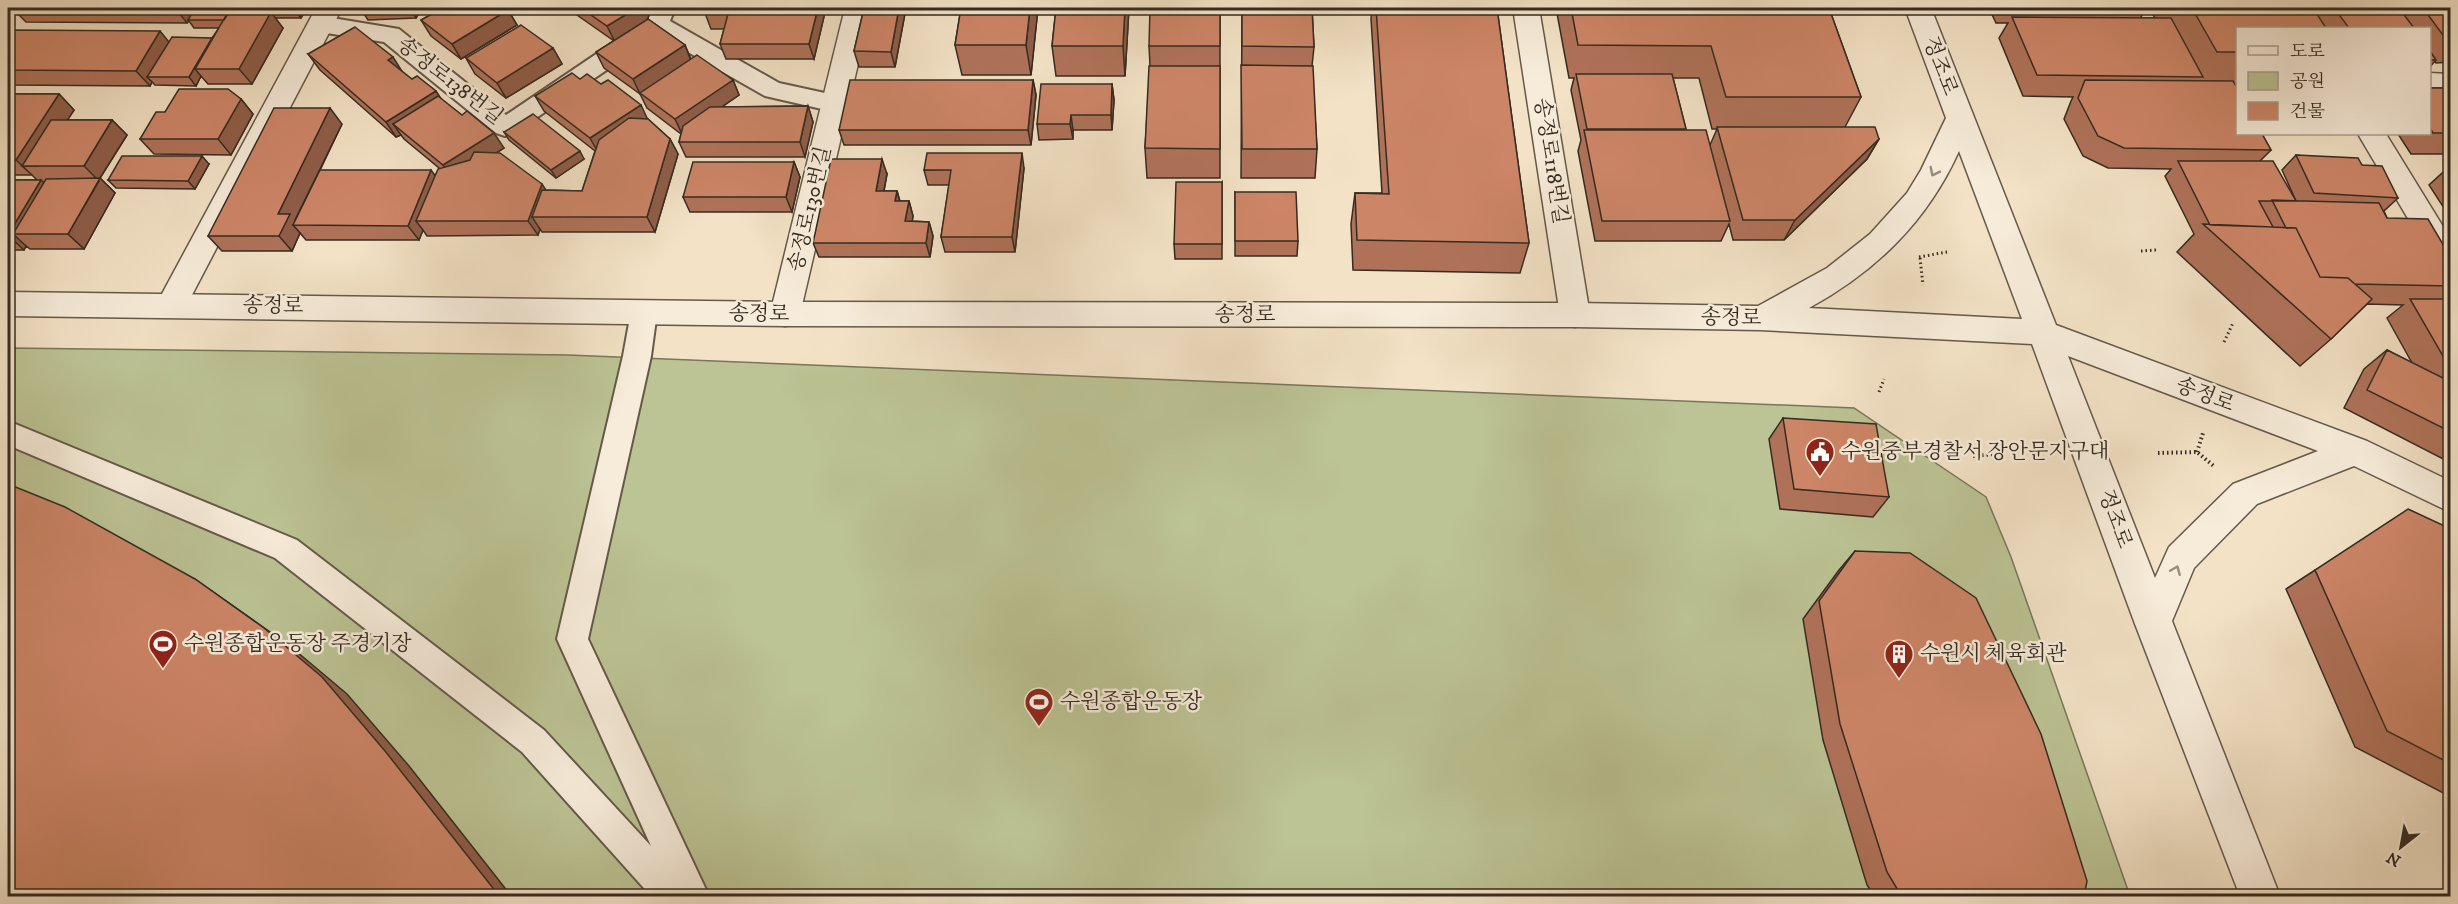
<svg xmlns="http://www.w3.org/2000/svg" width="2458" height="904" font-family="'IM FELL DW Pica','Noto Serif KR',serif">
<rect width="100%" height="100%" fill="#f3e2c6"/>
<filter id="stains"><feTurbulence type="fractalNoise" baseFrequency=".00333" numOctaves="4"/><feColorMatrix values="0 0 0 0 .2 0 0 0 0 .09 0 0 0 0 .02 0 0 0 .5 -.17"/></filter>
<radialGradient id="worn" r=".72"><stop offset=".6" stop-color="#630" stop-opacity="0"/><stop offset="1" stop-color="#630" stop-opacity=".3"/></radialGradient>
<path fill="#bcc394" stroke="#78775a" stroke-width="1.5" d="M8 348 568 355 1854 408 1986 497 2011 557 2130 896H8Z"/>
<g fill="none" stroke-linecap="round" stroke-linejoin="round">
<g stroke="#64594a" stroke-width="4">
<path id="service" d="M653 8H675L670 21 779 83 843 97 847 103 843 109 835 112 765 96 658 35 514 133 505 136 496 133 384 42 320 32 312 29 309 24 312 19 320 16 399 29 506 115 648 19Z
M644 301 653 305 657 312 651 356 588 639 709 896H651L522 752 275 558 8 445V421L297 540 544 730 651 846 557 639 623 356 631 312 635 305Z"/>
</g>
<g stroke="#64594a" stroke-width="3">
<path id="minor" d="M316 8H342L182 314 171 317 160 314 156 305Z
M845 8H871L800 314 796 323 785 326 774 323 770 314Z
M1513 8H1539L1590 315 1586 324 1575 327 1564 324 1560 315Z
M2430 73 2450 74V92H2430Z
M2358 134H2386L2450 238V274L2439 271Z"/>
</g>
<g stroke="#64594a" stroke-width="3">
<path id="tertiary" d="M1905 8H1931L2056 325 2367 441 2450 481V512L2354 466 2257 504 2194 568 2172 621 2280 896H2240L2135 624 2032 344 1760 330 1575 327 785 326 8 316V292L785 302 1575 303 1758 306 1827 268 1870 234 1907 193 1921 170 1946 118ZM1959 151 2022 319 1809 308C1876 271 1927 222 1959 151ZM2068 356 2318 451 2233 484 2169 547 2155 578Z"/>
</g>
<path stroke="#352b21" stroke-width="3" stroke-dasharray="1.5 3" stroke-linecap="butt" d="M2141 251 2156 250
M1919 257 1947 252
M1920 258 1923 285
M2224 342 2233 323
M1879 392 1884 379"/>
<path stroke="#352b21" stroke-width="4" stroke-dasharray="1.5 3" stroke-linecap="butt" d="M2197 452 2203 433
M2158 453 2197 452 2215 467
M1973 456 1994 454"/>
<use href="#service" fill="#f7ecda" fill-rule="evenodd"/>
<use href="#minor" fill="#f7ecda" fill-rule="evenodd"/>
<use href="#tertiary" fill="#f7ecda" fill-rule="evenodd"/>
</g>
<path fill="#af7259" stroke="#352b21" stroke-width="1.5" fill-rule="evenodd" d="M12 8H307L301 18H275L283 28 252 84H208L201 76 196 86 155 85 152 82 150 86 8 85V30L169 42 212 38 219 28H194L189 21 187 23 26 22Z
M360 8H505L508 10 517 25 461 59 431 36 421 20 435 12 419 13 416 18 368 20Z
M567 8H646L649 14 648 19 685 45 691 59 733 80 739 95 722 107 808 106 813 122 805 157H686L679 142 681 134 647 108 640 94 604 68 596 52 614 41Z
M826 8 814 59H726L720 44 724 29H711L705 13Z
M864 8H906L895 67H859L854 51Z
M961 8H1038L1031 75H962L955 45Z
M1056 8H1129L1125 76H1056L1052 46Z
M1220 8V178H1147L1145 148 1150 66 1149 46Z
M1242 8H1312L1314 47 1312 66 1317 149 1315 178H1241Z
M1372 8H1497L1529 243 1520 273 1353 270 1351 224 1355 193H1382L1371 19Z
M1556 8H1829L1861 97 1845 127 1879 139 1867 159 1784 240H1733L1729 224 1721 241H1595L1578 151 1581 140 1571 90 1574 78H1569ZM1673 78H1699L1712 129H1717L1710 145 1685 130 1686 129Z
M1989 8H2148L2140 18H2155L2149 8H2451V62L2436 63 2435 61 2430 67V28H2238V85H2235L2271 150 2260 161 2296 201 2282 170 2296 155 2362 165 2398 198 2384 211 2387 218 2451 258V463L2344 408 2364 369 2387 350 2412 363 2387 318 2403 305 2367 304 2331 339 2300 366 2177 252 2194 234 2165 176 2171 169 2108 168 2083 156 2064 119 2071 101 2073 97 2023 96 1999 38 2008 23H1996Z
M553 48 562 64 506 98 475 74 466 58Z
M308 54 412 79 441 99 504 148 496 153 546 190 582 191 595 151 544 111 535 96 580 79 648 119 670 139 678 154 655 232H542L540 229 538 235 427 236 423 230 419 240H306L300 233 292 251H222L208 236 342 124 296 221 435 176 439 168 404 139 401 135 396 137 320 70Z
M1033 80 1036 95 1031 145H844L839 130Z
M1112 84 1114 100 1112 130H1073V139L1039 140 1037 124Z
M2430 88H2451V154H2411L2398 134H2430Z
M8 94H59L74 110 67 120H112L127 135 100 178 115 193 84 249H30L26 246 24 250H8V180H37L32 175H8Z
M241 99 253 114 231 155 154 154 140 139 165 112Z
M504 132 584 159 556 178 509 140Z
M794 162 800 177 792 212H690L683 197Z
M209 164 195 189 116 188 108 180Z
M2451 165V219L2429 185Z
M1024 168 1015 252H945L941 237 949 185H928L924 170Z
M887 174 884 191H897L900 201H909L913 216 912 221 929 222 933 236 930 257H819L813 243Z
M1222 182V259H1175L1174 244Z
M1235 192 1298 241 1297 256H1235Z
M1783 418 1889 497 1873 517 1780 509 1769 439Z
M2451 529V797L2355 747 2286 589 2315 570Z
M1855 551 2084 897H1875L1867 885 1823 740 1803 619 1839 570Z"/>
<path fill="#8f5d48" stroke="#352b21" stroke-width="1.5" d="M8 8H12L8 13Z
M175 8H197L188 20 189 21 187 23Z
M232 8H233L239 15 225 20Z
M293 8H307L301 18Z
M409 8H415L419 13 416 18Z
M637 8H646L649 14 647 22 615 42 607 26Z
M818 8H826L814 59 809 44Z
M899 8H906L895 67 891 52Z
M1030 8H1038L1031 75 1026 45Z
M1125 8H1129L1125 76 1123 46Z
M508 10 517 25 461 59 452 44Z
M271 12 283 28 252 84 239 69Z
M160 31 173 47 147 77 152 82 150 86 136 71Z
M212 38 195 69 201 76 196 86 189 77Z
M685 45 691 61 640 94 633 79Z
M553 48 562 64 506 98 497 83Z
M393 57 403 73 388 60Z
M733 80 739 95 682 134 675 119Z
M1033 80 1036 95 1031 145 1028 130Z
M1112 84 1114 100 1112 130 1111 115Z
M436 91 446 106 393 124 401 135 396 137 386 122Z
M59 94 74 110 38 166H22L32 175 16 160Z
M241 99 253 114 231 155 218 139Z
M641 105 648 120 599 154 590 138Z
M808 106 813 122 805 157 800 142Z
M330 108 342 124 295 220 300 225H293L300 233 292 251 279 236 278 214Z
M1071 115 1073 130V139L1070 124Z
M112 120 127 135 100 178 115 193 84 249 68 234 99 181 84 166Z
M494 133 504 148 453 180 443 165Z
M670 139 678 154 655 232 647 217Z
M1879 139 1867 159 1784 240 1795 220Z
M580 151 584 159 556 178 551 170Z
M1022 153 1024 168 1015 252 1012 237Z
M202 156 209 164 195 189 188 181Z
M882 159 887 174 881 206 876 191Z
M794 162 800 177 792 212 786 197Z
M431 170 442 185 416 221 423 230 419 240 408 226Z
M41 180 57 195 13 234 26 246 24 250 8 235Z
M542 184 551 198 532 217 540 229 538 235 528 221Z
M897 191 901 206 895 201Z
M909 201 913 216 910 236 905 221Z
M929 222 933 236 930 257 926 243Z
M195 579 290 646 347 694 409 766 512 897H500Z"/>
<path fill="#cc8567" stroke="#352b21" stroke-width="1.5" d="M195 8H232L224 20H188Z
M443 8H505L508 10 452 44 421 20Z
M581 8H637L607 26Z
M706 8H818L809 44H720L728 14 705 13Z
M864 8H899L891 52 854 51Z
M961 8H1030L1026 45H955Z
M1056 8H1125L1123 46H1052Z
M1150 8H1220V46H1149Z
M1242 8H1312L1314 47 1242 46Z
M1376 8H1497L1529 243 1357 240 1355 193 1389 194Z
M1571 8H1829L1861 97H1726L1711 46 1578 45Z
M2192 8H2313L2326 28H2238V52H2217Z
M2334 8H2399L2414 28H2349Z
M2423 8H2451V46Z
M228 12H271L239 69H195Z
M2012 17 2171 18 2203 77 2037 75Z
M648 19 685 45 633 79 596 52Z
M521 25 553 48 497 83 466 58Z
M355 27 393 57 388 60 412 79 417 76 436 91 386 122 308 54Z
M8 30 160 31 136 71 8 70Z
M172 37 212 38 189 77H147Z
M2430 51 2436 60H2430Z
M697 55 733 80 675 119 640 93Z
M1241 65 1313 66 1317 149H1242Z
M1149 66H1220V149L1145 148Z
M572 73 580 79 587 74 601 84 608 80 641 105 590 138 535 96Z
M1576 74H1672L1686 129H1587Z
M850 80H1033L1028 130H839Z
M2085 80 2233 81 2238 89V134H2262L2271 150 2124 148 2098 136 2078 98Z
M1041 84H1112L1111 115H1071L1070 124H1037Z
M2430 88H2451V133H2433L2430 128Z
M179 89H228L241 99 218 139H140L156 112H165Z
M8 94H59L16 160H8Z
M438 96 462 115 467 111 494 133 443 165 393 124Z
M808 106 800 142H679L683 126 710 107Z
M274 108H330L278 214H290L279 236H208Z
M533 114 580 151 551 170 504 132Z
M629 118 648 119 670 139 647 217H532L542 190 582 191 599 140Z
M51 120H112L84 166H22Z
M1717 127H1875L1879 139 1795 220H1743Z
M1584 130H1706L1730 221H1602Z
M474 152 500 153 542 184 528 221H416L438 169 470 160Z
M927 153H1022L1012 237H941L951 170H924Z
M2296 155 2358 158 2362 165 2382 166 2398 198 2314 193Z
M122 156H202L188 181 108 180Z
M831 159H882L876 191H897L895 201H909L905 221 929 222 926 243H813Z
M2178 161H2273L2296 201H2259L2273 227 2210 225Z
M693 162H794L786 197H683Z
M320 170H431L408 226 293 225Z
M100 178 68 234H13L46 179Z
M8 180H41L8 235Z
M1176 182H1222V244H1174Z
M1235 192H1296L1298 241H1235Z
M2272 200 2379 203 2387 218 2428 219 2451 258V286L2355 284 2348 278 2320 277 2296 228H2286Z
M2203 224 2296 228 2320 277 2348 278 2372 299 2331 339Z
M2410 299H2451V370Z
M2387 350 2451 382V432L2367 390Z
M1783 418 1876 424 1889 497 1794 489Z
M8 484 65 507 195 579 264 628 322 677 385 751 500 897H13L8 890Z
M2408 509 2451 529V764L2387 731 2315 570Z
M1855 551 1910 553 1976 598 2041 734 2087 881 2084 897H1902L1887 872 1840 724 1819 601Z"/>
<defs><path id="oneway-chevron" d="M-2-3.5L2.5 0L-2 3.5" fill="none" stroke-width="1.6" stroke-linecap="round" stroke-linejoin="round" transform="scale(1.5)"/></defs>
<g stroke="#968c7e">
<use href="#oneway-chevron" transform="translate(1934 172) rotate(117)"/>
<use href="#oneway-chevron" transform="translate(2176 570) rotate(-67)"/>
</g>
<defs>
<g id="civic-pin" transform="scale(1.5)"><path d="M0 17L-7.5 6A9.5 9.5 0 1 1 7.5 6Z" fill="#8f2418" stroke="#f7ecda"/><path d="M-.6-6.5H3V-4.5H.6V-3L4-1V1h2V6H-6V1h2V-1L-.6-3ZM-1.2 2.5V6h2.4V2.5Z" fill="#fff"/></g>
<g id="stadium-pin" transform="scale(1.5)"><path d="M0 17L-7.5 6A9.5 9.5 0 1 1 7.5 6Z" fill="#8f2418" stroke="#f7ecda"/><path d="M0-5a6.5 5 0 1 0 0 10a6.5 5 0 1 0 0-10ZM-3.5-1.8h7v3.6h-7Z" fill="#fff"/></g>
<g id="building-pin" transform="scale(1.5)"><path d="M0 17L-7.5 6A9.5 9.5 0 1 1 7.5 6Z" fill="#8f2418" stroke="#f7ecda"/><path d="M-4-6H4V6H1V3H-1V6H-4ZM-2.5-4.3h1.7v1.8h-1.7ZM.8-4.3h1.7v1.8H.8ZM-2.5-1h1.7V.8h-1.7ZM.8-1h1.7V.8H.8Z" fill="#fff"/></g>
</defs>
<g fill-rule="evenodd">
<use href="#civic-pin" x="1820" y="452"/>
<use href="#stadium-pin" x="163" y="644"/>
<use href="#building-pin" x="1899" y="654"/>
<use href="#stadium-pin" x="1039" y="702"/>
</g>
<g text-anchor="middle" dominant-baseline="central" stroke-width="5" stroke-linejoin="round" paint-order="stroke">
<g font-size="21" fill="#352b21" stroke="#f7ecda">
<text transform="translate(1940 66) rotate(69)">정조로</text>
<text transform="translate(450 81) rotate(38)">송정로138번길</text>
<text transform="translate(1551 161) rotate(81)">송정로118번길</text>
<text transform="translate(810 209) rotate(-77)">송정로130번길</text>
<text transform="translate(273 306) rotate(1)">송정로</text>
<text transform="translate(759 314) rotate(1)">송정로</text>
<text x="1245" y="315">송정로</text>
<text transform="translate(1731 318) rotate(1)">송정로</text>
<text transform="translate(2205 395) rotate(21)">송정로</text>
<text transform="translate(2115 519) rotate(70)">정조로</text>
</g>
<g font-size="21" fill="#352b21" stroke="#f7ecda" text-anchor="start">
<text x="1841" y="452">수원중부경찰서 장안문지구대</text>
<text x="184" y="644">수원종합운동장 주경기장</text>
<text x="1920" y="654">수원시 체육회관</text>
<text x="1060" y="702">수원종합운동장</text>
</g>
</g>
<rect width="2458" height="904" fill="none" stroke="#f3e2c6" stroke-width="30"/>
<rect x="9" y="9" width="2440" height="886" fill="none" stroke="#352b21" stroke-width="3"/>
<rect x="15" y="15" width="2428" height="874" fill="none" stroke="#352b21" stroke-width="1.5"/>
<rect x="2236" y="27" width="195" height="108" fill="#f7ecda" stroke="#a99f90" stroke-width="1.5"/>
<rect x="2248" y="46" width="30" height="9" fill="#f7ecda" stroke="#a99f90" stroke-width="1.5"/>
<text x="2290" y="57" font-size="18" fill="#352b21">도로</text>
<rect x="2248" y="72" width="30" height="18" fill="#bcc394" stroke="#a99f90" stroke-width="1.5"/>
<text x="2290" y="87" font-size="18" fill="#352b21">공원</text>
<rect x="2248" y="102" width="30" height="18" fill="#cc8567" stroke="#a99f90" stroke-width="1.5"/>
<text x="2290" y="117" font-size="18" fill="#352b21">건물</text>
<g transform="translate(2401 847) rotate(211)" stroke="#f7ecda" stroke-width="4.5" paint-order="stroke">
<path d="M0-4.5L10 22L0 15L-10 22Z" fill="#352b21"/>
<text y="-9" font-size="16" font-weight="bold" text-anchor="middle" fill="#352b21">N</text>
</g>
<rect width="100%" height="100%" filter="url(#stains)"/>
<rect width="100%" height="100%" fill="url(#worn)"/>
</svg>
